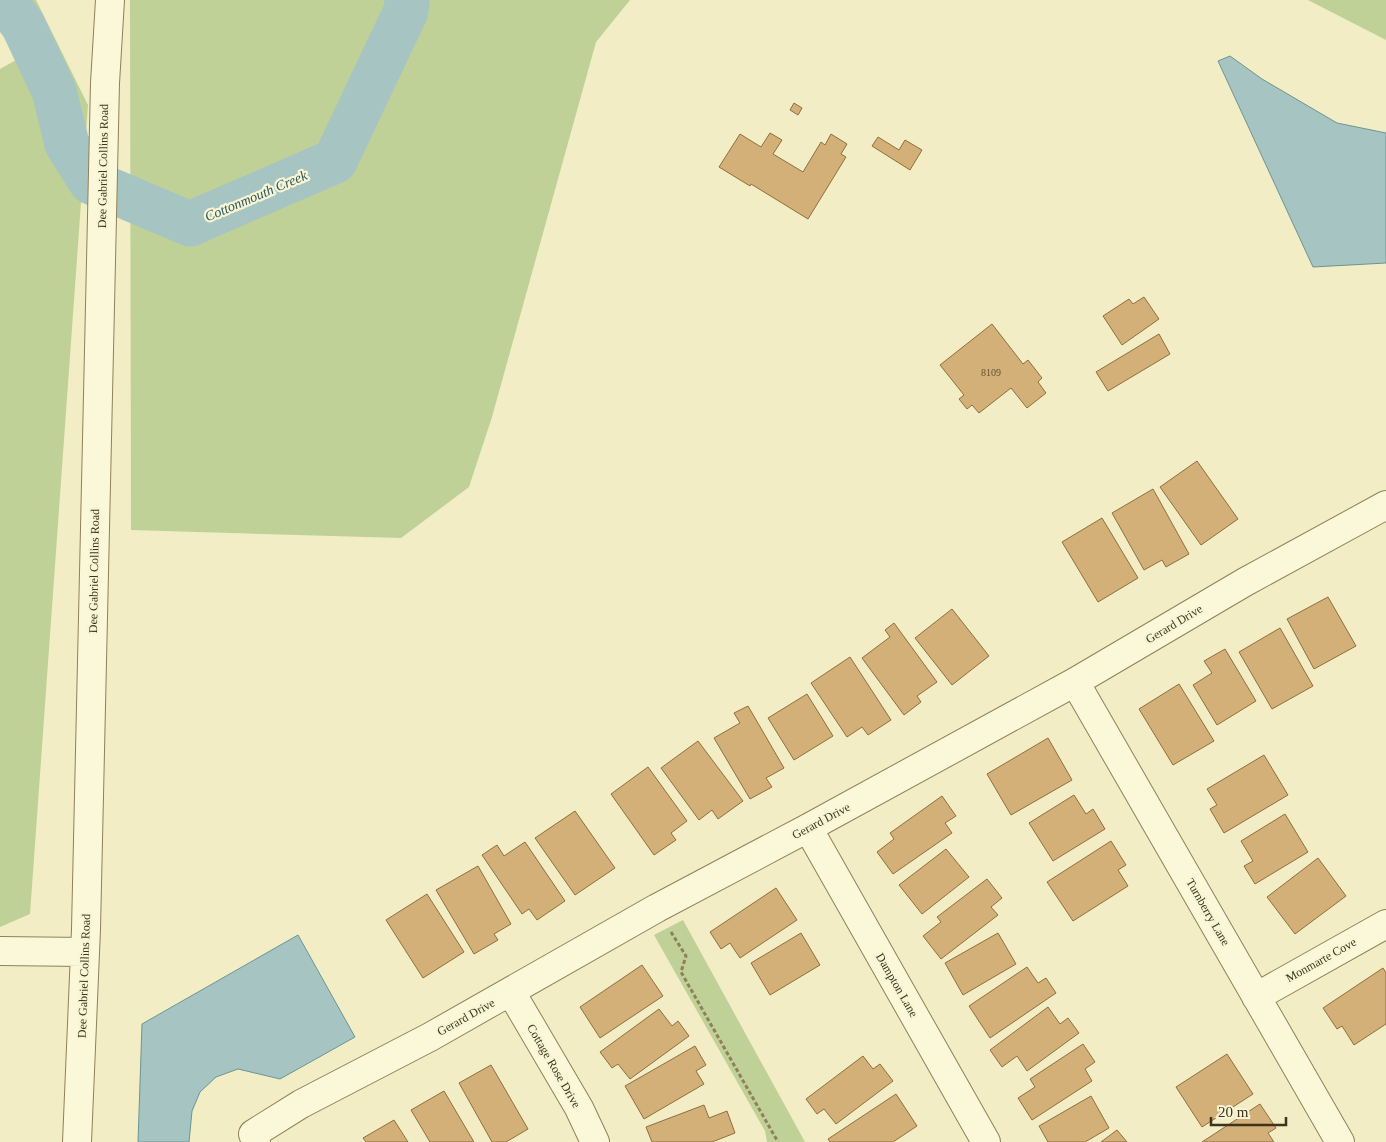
<svg xmlns="http://www.w3.org/2000/svg" width="1386" height="1142" font-family="Georgia,serif">
<rect width="100%" height="100%" fill="#f2edc4"/>
<path fill="#bfd197" d="M0 0H36L88 105 30 914 0 927V69L25 55 3 26 0 24Z
M130 0H630L596 42 492 417 469 487 401 538 131 530Z
M1308 0H1386V40Z
M683 920 805 1142H767L765 1131 654 935Z"/>
<path fill="#a6c5c2" stroke="#6c9492" d="M1230 56 1262 79 1337 123 1386 133V263L1313 267 1218 61Z
M298 935 355 1037 280 1079 238 1069 216 1077 200 1092 192 1111 189 1142H138L142 1024Z"/>
<g fill="none" stroke-linecap="round" stroke-linejoin="round">
<path stroke="#a6c5c2" stroke-width="45" d="M4 0 23 25 54 91 67 144 91 182 190 224 335 161 406 11 407 0"/>
</g>
<path fill="#d3b077" stroke="#906e3c" d="M794 103 802 108 798 115 790 110Z
M770 133 782 140 773 154 803 172 821 142 825 145 831 134 847 144 841 154 846 157 808 219 751 184 750 186 719 167 740 134 761 147Z
M878 137 899 150 905 140 922 150 910 170 872 146Z
M1144 297 1159 319 1122 345 1103 316 1129 299 1133 304Z
M992 324 1023 364 1028 360 1042 378 1038 382 1046 393 1027 408 1011 388 979 413 972 405 967 409 959 399 964 395 940 365Z
M1159 334 1170 354 1108 391 1096 372Z
M1197 461 1238 519 1201 545 1160 487Z
M1153 489 1189 554 1166 567 1162 560 1144 570 1112 513Z
M1102 518 1138 578 1098 602 1062 542Z
M1328 597 1356 646 1314 669 1287 619Z
M952 609 989 656 952 685 915 638Z
M894 623 937 682 917 696 921 702 904 715 862 658 890 637 885 630Z
M1280 628 1313 686 1272 709 1239 652Z
M1225 649 1256 701 1217 725 1193 685 1212 673 1204 661Z
M850 657 891 720 868 735 862 727 847 737 811 683Z
M1179 684 1214 741 1173 765 1139 709Z
M807 694 833 736 794 760 768 718Z
M748 706 784 768 766 778 772 787 750 799 714 738 740 723 734 713Z
M1048 738 1072 780 1011 815 987 774Z
M698 741 743 801 718 819 712 810 699 820 661 768Z
M1264 755 1288 795 1224 833 1210 809 1217 805 1207 789Z
M648 767 687 821 671 833 676 840 654 855 611 794Z
M1074 795 1086 814 1093 809 1105 829 1053 861 1029 823Z
M942 796 956 816 945 823 952 833 893 874 877 852 894 839 890 833Z
M575 811 615 868 575 895 535 838Z
M1285 814 1308 852 1255 884 1244 866 1253 861 1241 841Z
M1111 841 1126 865 1118 870 1128 886 1073 921 1047 882Z
M525 842 565 901 537 920 529 909 522 914 482 855 497 845 504 856Z
M946 849 969 877 922 914 899 885Z
M1318 858 1346 896 1295 934 1267 897Z
M478 866 511 924 494 934 498 940 474 954 436 890Z
M987 879 1002 898 991 907 998 915 941 959 923 936 941 922 937 917Z
M776 888 797 920 740 958 730 943 721 949 710 932Z
M427 894 464 952 423 978 386 920Z
M801 933 820 965 770 995 751 963Z
M998 933 1016 964 963 995 945 963Z
M642 965 663 996 600 1038 580 1007Z
M1027 967 1038 983 1046 978 1056 993 990 1038 969 1006Z
M1383 968 1386 973V1024L1354 1045 1342 1026 1337 1029 1323 1008Z
M1048 1007 1060 1024 1068 1018 1079 1033 1027 1071 1017 1056 1002 1067 990 1050Z
M659 1009 672 1026 678 1021 689 1036 630 1079 618 1064 612 1068 600 1052Z
M1083 1044 1095 1062 1085 1069 1092 1081 1032 1120 1018 1098 1035 1087 1030 1079Z
M695 1046 706 1065 696 1071 704 1084 644 1119 625 1086Z
M1227 1054 1253 1094 1202 1127 1176 1087Z
M863 1056 873 1069 880 1064 893 1081 836 1124 824 1109 817 1114 806 1099Z
M491 1065 528 1129 506 1142H492L459 1083Z
M444 1091 474 1142H430L411 1110Z
M896 1094 917 1126 893 1142H830L828 1139Z
M1091 1096 1109 1128 1085 1142H1048L1039 1126Z
M1260 1104 1276 1128 1268 1133 1274 1142H1202Z
M704 1105 709 1118 727 1111 735 1133 712 1142H652L646 1127Z
M394 1120 408 1142H366L363 1138Z
M1117 1130 1127 1142H1101Z"/>
<g fill="none" stroke-linecap="round" stroke-linejoin="round">
<g stroke="#8f8059" stroke-width="30">
<path id="minor" d="M1075 682 1340 1142
M808 828 986 1142
M0 951 85 952
M511 992 579 1108 595 1142
M1256 997 1386 924
M77 1142 86 929 105 83 110 0
M256 1142 253 1134 301 1104 430 1037 657 908 808 828 1075 682 1245 582 1386 505"/>
</g>
<path stroke="#8f8059" stroke-width="3" stroke-dasharray="4 2.5" stroke-linecap="butt" d="M671 932 686 956 681 972 778 1142"/>
<use href="#minor" stroke="#fbf8d9" stroke-width="28"/>
</g>
<g text-anchor="middle" dominant-baseline="central" stroke-width="4.5" stroke-linejoin="round" paint-order="stroke">
<g font-size="10" fill="#625234">
<text x="991" y="372">8109</text>
</g>
<g font-size="12" fill="#3d331e" stroke="#f8f5d5">
<text transform="translate(103 166) rotate(-89)">Dee Gabriel Collins Road</text>
<text transform="translate(94 571) rotate(-89)">Dee Gabriel Collins Road</text>
<text transform="translate(1174 624) rotate(-31)">Gerard Drive</text>
<text transform="translate(821 821) rotate(-28)">Gerard Drive</text>
<text transform="translate(1208 912) rotate(60)">Turnberry Lane</text>
<text transform="translate(1321 960) rotate(-29)">Monmarte Cove</text>
<text transform="translate(84 976) rotate(-88)">Dee Gabriel Collins Road</text>
<text transform="translate(897 985) rotate(60)">Dampton Lane</text>
<text transform="translate(466 1017) rotate(-29)">Gerard Drive</text>
<text transform="translate(554 1066) rotate(60)">Cottage Rose Drive</text>
</g>
<g font-size="14" font-style="italic" fill="#2c575e" stroke="#f8f5d5">
<text transform="translate(256 196) rotate(-23)">Cottonmouth Creek</text>
</g>
</g>
<path d="M1211 1117v8h75v-8" fill="none" stroke="#3d331e" stroke-width="2.5"/>
<text x="1218" y="1117" font-size="15" fill="#3d331e" stroke="#f8f5d5" stroke-width="4" paint-order="stroke">20 m</text>
</svg>
